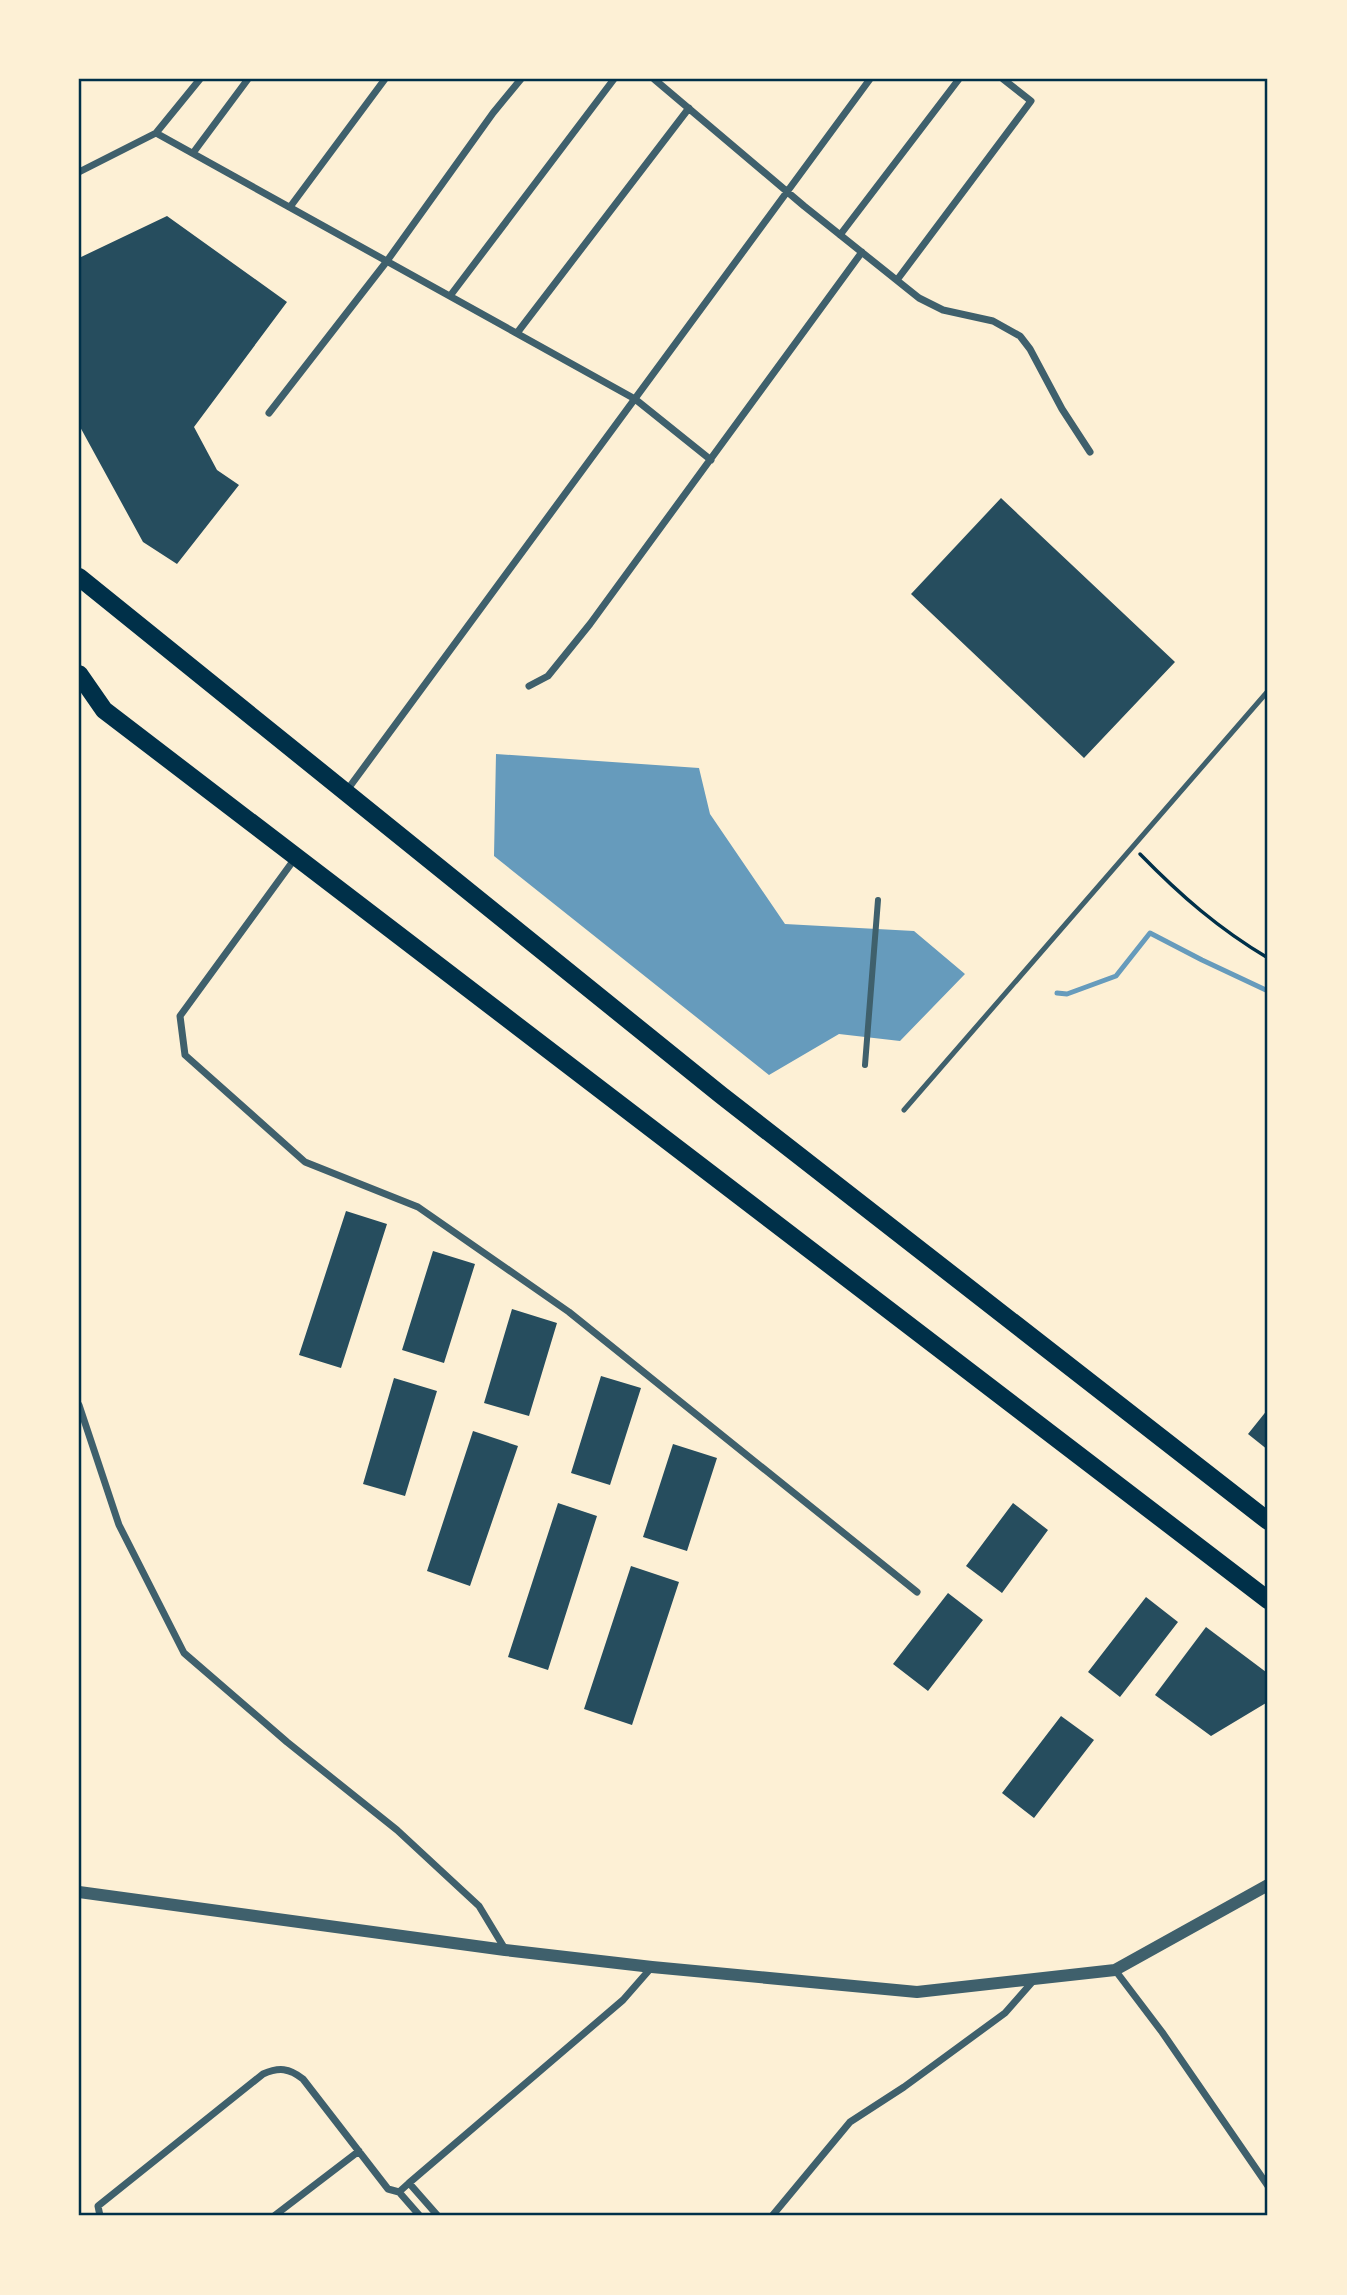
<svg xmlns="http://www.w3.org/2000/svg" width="1347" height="2295" font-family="'Varela Round',sans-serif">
<rect width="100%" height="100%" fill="#fdf0d5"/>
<path fill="#669bbc" d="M496 754 699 768 710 814 785 924 914 931 965 974 900 1041 839 1034 769 1075 494 856Z"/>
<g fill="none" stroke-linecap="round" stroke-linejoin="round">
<path stroke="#669bbc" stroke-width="5" d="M1057 993 1067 994 1116 976 1150 933 1202 960 1268 991"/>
</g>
<path fill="#264d5e" d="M167 216 287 302 194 427 217 470 239 485 177 564 143 542 79 425V258Z
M1001 498 1175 662 1084 758 911 594Z
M346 1211 387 1224 341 1368 299 1355Z
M433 1251 475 1264 444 1363 402 1350Z
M512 1309 557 1323 529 1416 484 1403Z
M601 1376 641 1388 610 1485 571 1473Z
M394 1378 437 1391 405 1496 363 1484Z
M1268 1409V1450L1248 1434Z
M473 1431 518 1446 470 1586 427 1571Z
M673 1444 717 1458 687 1551 643 1537Z
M558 1503 597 1516 548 1670 508 1657Z
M1013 1503 1048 1530 1002 1593 966 1566Z
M631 1566 679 1582 632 1725 584 1709Z
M948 1593 983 1620 928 1691 893 1664Z
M1146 1597 1178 1622 1120 1697 1088 1672Z
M1206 1627 1266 1672V1703L1211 1736 1155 1695Z
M1061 1716 1094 1740 1034 1818 1002 1793Z"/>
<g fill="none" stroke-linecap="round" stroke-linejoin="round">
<path stroke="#003049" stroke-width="3.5" d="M1140 854C1180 895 1219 929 1268 958"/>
<path stroke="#3f606c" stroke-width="5" d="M904 1110 1268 691"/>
<path stroke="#3f606c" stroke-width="6" d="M865 1065 878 900"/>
<path stroke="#3f606c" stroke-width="7" d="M654 79 804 206 919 298 943 310 993 321 1020 336 1030 349 1062 409 1090 452
M156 133 635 399 711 460
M193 153 248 79
M79 172 156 133 200 79
M290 207 385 79
M840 235 959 79
M897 280 1031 101 1003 79
M450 296 614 79
M517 333 689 108
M269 413 387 261 493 113 521 79
M529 686 548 676 590 624 862 252
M345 793 870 79
M296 857 180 1016 185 1055 305 1162 418 1207 569 1312 917 1592
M79 1405 119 1525 184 1653 287 1742 397 1830 479 1906 505 1949
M1115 1970 1162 2032 1268 2186
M409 2183 399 2192 420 2216
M100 2216 98 2206 263 2074C279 2067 289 2068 303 2079L388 2189 399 2192
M274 2216 359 2151
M438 2216 409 2183 623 2000 651 1968
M772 2216 850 2122 904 2087 1005 2013 1034 1980"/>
<path stroke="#3f606c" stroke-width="12" d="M79 1892 505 1950 652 1967 917 1992 1115 1970 1268 1885"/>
<path stroke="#003049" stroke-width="18" d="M79 577 721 1095 1268 1521
M79 674 104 710 1268 1600"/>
</g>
<rect width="1347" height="2295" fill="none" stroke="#fdf0d5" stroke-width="161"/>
<rect x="80" y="80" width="1186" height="2134" fill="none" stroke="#003049" stroke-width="2.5"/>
</svg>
